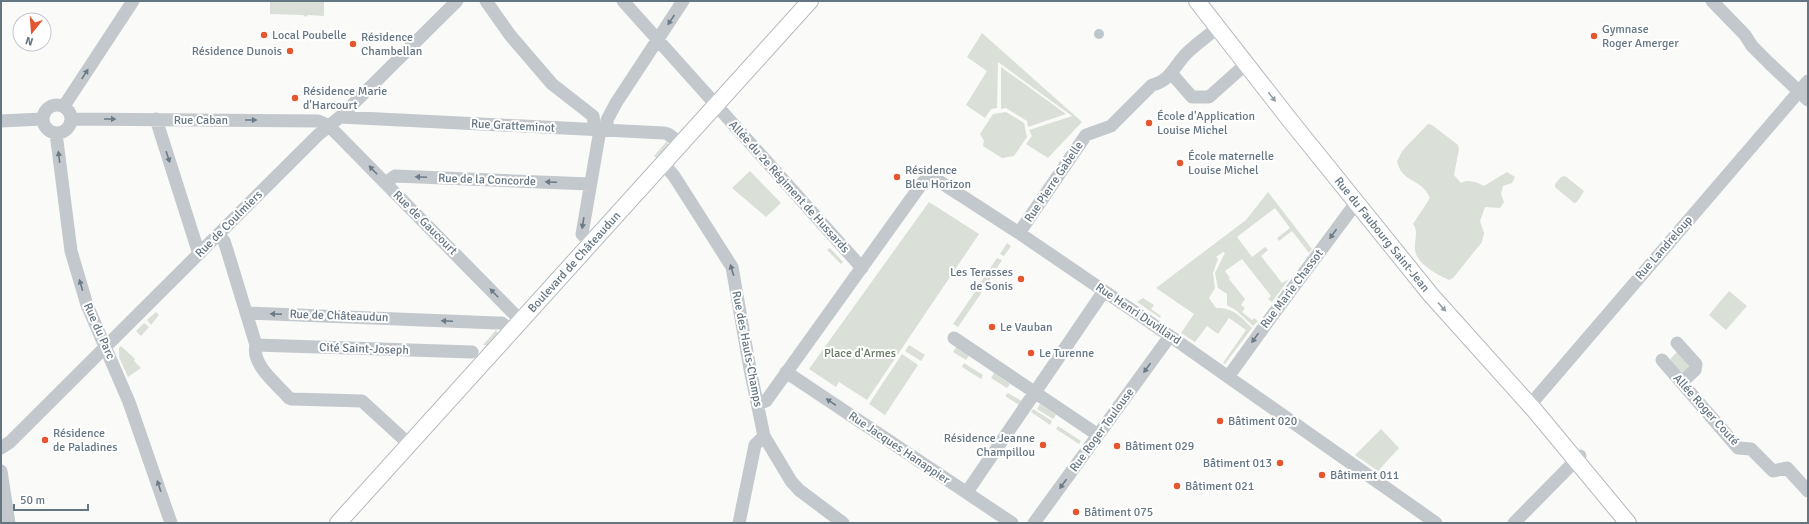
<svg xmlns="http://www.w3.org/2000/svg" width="1809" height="524" font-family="Signika,sans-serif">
<rect width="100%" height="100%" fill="#fafaf8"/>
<path fill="#dadfd7" d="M270 1H324V16L308 15 306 17 303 15 270 14Z
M982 33 1082 122 1048 158 1026 144 1032 136 1029 130 1072 116 998 62 997 108 991 109 985 118 966 105 987 71 967 57Z
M1001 67 1066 114 1028 127 1027 121 1006 108 1001 109Z
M1006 112 1024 123 1027 137 1014 156 1002 158 983 146 984 141 980 134 993 114Z
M1428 124 1432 125 1458 145 1459 149 1454 175 1461 183C1469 179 1476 182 1484 186L1507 172 1515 177 1512 183 1503 186 1501 194 1504 202 1500 208 1485 207 1480 221 1484 233 1482 242 1453 278 1449 280C1438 275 1415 263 1415 249 1414 240 1419 232 1413 224L1430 198C1421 177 1402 184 1397 161L1403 150Z
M667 141 669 146 659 160 654 156Z
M750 171 781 203 766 217 732 188Z
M1565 176 1584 191 1577 202 1574 203 1555 187V184L1561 177Z
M1268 192 1312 249 1309 253 1292 231 1279 241 1277 238 1290 228 1275 208 1237 237 1252 257 1265 247 1268 250 1261 256 1282 283 1289 279 1272 302 1268 299 1271 296 1242 259 1225 271 1230 278 1229 279 1245 299 1241 305 1245 308 1242 312 1252 320 1254 318 1258 321 1253 326 1237 311 1227 305V294L1218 288 1215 273 1225 253 1223 252 1216 257 1218 259 1213 273 1215 288 1209 298 1216 308C1234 308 1240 316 1252 328L1225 364 1223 363 1246 330 1229 318 1218 334 1207 326 1195 342 1181 333 1194 314 1156 288 1246 220Z
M929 202 979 234 867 400 839 382 836 387 809 369Z
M1007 243 1011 246 1004 256 1000 254Z
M830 248 843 262 841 264 827 250Z
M997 258 1002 260 984 288 979 285Z
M977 289 982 292 958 327 953 324Z
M1729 291 1747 306 1726 330 1709 315Z
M1143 298 1154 305 1151 309 1161 316 1160 318 1137 302Z
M156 312 159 315 151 325 147 320Z
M144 323 149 327 141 336 136 331Z
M496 330 499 335 492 345H483Z
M959 343 972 351 966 360 953 352Z
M909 345 925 355 921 361 905 351Z
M121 346 135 359 134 361 141 368 128 377 119 357V348Z
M1677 352 1691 366 1682 373 1670 363 1671 358Z
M902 354 918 365 885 415 869 404Z
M964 363 983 375 981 379 962 367Z
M994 373 1010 384 1007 388 991 378Z
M1008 393 1023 402 1021 406 1005 396Z
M1040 404 1056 415 1053 419 1037 409Z
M1033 409 1052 421 1050 425 1031 412Z
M1058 426 1081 441 1079 444 1056 429Z
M1381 429 1399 448 1378 471 1355 455Z"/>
<path fill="#bbc7cb" d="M1094 34a5 5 0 1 1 10 0a5 5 0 1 1-10 0Z"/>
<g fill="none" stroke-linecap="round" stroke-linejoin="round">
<g stroke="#b5babe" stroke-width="18">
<g id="major">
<path id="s1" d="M1197 1 1289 119 1431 295 1536 412 1628 523"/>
<path id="s2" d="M338 523 810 1"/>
</g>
</g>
<path stroke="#c3c8cc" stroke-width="13" d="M486 1 510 35 552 84 593 116 595 129
M623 1 862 268
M1712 1 1745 35 1752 46 1769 63 1808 100
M1171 73 1192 97H1209L1246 64
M43 119a14 14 0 1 1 28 0a14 14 0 1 1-28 0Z
M64 106 133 1
M340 117 664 133 668 134 681 144
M71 119 318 121 329 126 338 135 521 321
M156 119 199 254
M1 121 42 119
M607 130V120L616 103 683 1
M56 133 71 251 87 305 129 402 171 523
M663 163 674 176 732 267 750 369 764 436 791 481 799 490 843 523
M385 183 395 176 590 184
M1019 233 1086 135 1111 126 1152 85C1171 81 1175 64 1188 52 1197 43 1208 36 1218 27
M218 235 224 241 227 250 256 345C251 365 277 384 289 398L292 399 362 401 409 444
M591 243 582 234 600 130
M246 313 497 323H502L511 331
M954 338 1098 435
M1677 343 1696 364 1695 370 1682 382
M256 345 472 352
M1662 360 1738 448 1751 449 1773 471 1787 468 1808 491
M786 372 1012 523
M1228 377 1269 320 1356 203
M758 404 766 401 923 182 930 177 934 178 1019 233 1170 336 1436 523
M1530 405 1808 81
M1 448 10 442 318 135 340 117 457 1
M1 471 9 523
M967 492 1104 291
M739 523 755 445 764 436
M1034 523 1170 336
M1514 523 1580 456"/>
<use href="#major" stroke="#fff" stroke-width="16"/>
</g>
<defs><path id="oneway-solid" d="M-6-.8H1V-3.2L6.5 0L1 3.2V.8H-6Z"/></defs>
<g fill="#6a7a87">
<use href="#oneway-solid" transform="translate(671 20) rotate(124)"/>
<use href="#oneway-solid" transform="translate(85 74) rotate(-57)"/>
<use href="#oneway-solid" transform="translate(110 119)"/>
<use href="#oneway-solid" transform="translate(251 120)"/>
<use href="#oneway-solid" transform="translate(59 157) rotate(-97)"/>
<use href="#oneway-solid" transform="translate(168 157) rotate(72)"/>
<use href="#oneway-solid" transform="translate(373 170) rotate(-134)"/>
<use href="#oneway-solid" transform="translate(421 177) rotate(-178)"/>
<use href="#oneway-solid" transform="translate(551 182) rotate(-178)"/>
<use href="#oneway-solid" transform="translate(583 223) rotate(99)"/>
<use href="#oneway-solid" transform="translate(1333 234) rotate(126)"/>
<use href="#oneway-solid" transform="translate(732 270) rotate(-107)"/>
<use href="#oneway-solid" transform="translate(81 285) rotate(-106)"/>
<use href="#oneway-solid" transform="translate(494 293) rotate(-134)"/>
<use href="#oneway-solid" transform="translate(276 314) rotate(-178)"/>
<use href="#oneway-solid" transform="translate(447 321) rotate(-178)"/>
<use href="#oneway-solid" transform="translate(1255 338) rotate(125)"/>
<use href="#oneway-solid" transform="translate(1147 368) rotate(126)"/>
<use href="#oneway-solid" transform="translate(831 402) rotate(-146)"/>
<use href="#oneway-solid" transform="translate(1063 484) rotate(126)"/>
<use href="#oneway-solid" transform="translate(159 486) rotate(-108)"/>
</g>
<g fill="#939fa8">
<use href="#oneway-solid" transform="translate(1272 97) rotate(52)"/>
<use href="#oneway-solid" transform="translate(1442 307) rotate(48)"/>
</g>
<g fill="#e4572e" stroke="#fff" stroke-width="1.5">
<circle cx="264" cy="35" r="4"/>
<circle cx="1594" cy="36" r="4"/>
<circle cx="353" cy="44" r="4"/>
<circle cx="290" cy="51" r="4"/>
<circle cx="295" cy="98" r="4"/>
<circle cx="1149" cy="123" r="4"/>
<circle cx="1180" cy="163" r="4"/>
<circle cx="897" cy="177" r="4"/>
<circle cx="1021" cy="279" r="4"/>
<circle cx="992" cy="327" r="4"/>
<circle cx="1031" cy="353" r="4"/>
<circle cx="1220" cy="421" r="4"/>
<circle cx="45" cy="440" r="4"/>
<circle cx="1043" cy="445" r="4"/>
<circle cx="1117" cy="446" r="4"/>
<circle cx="1280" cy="463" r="4"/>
<circle cx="1322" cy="475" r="4"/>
<circle cx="1177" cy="486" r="4"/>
<circle cx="1076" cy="512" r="4"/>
</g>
<g text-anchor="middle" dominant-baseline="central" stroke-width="4" stroke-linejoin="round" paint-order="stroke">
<g font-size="12" fill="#657683" stroke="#fff" text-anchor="start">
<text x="1602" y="29">Gymnase<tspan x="1602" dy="14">Roger Amerger</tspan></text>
<text x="272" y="35">Local Poubelle</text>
<text x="361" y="37">Résidence<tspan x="361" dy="14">Chambellan</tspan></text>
<text x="282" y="51" text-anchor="end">Résidence Dunois</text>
<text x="303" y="91">Résidence Marie<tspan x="303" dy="14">d'Harcourt</tspan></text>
<text x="1157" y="116">École d'Application<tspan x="1157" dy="14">Louise Michel</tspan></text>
<text x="1188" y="156">École maternelle<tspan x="1188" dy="14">Louise Michel</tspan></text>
<text x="905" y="170">Résidence<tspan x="905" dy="14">Bleu Horizon</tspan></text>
<text x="1013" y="272" text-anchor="end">Les Terasses<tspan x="1013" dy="14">de Sonis</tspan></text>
<text x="1000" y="327">Le Vauban</text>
<text x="1039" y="353">Le Turenne</text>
<text x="1228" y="421">Bâtiment 020</text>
<text x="53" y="433">Résidence<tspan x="53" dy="14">de Paladines</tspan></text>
<text x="1035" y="438" text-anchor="end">Résidence Jeanne<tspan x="1035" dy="14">Champillou</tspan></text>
<text x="1125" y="446">Bâtiment 029</text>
<text x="1272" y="463" text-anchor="end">Bâtiment 013</text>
<text x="1330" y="475">Bâtiment 011</text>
<text x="1185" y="486">Bâtiment 021</text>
<text x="1084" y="512">Bâtiment 075</text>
</g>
<g font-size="12" fill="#657683" stroke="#fff">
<text x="201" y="120">Rue Caban</text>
<text transform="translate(513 126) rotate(3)">Rue Gratteminot</text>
<text transform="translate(487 180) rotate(2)">Rue de la Concorde</text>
<text transform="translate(1054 182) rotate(-56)">Rue Pierre Gabelle</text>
<text transform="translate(789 187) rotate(48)">Allée du 2e Régiment de Hussards</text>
<text transform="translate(425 223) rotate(45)">Rue de Gaucourt</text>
<text transform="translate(229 224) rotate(-45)">Rue de Coulmiers</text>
<text stroke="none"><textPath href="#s1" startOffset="298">Rue du Faubourg Saint-Jean</textPath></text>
<text transform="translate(1664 248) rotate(-49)">Rue Landreloup</text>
<text stroke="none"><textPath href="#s2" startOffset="352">Boulevard de Châteaudun</textPath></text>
<text transform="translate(1292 289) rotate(-53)">Rue Marie Chassot</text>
<text transform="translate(1138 314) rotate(34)">Rue Henri Duvillard</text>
<text transform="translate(339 316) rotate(2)">Rue de Châteaudun</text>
<text transform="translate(99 331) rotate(66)">Rue du Parc</text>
<text transform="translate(364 349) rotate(2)">Cité Saint-Joseph</text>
<text transform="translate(747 349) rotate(79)">Rue des Hauts-Champs</text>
<text transform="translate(1706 410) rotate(48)">Allée Roger Couté</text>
<text transform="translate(1102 430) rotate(-54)">Rue Roger Toulouse</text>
<text transform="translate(899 448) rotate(34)">Rue Jacques Hanappier</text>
</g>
<g font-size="12" fill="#687a64" stroke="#fff">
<text x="860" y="353">Place d'Armes</text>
</g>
</g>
<rect width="1809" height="524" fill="none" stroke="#657683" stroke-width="4"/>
<g transform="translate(32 32) rotate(197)"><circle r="19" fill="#ffffff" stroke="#c1c8cd"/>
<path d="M0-3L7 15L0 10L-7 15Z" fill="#e4572e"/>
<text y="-6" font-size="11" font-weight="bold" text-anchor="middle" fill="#657683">N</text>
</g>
<path d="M14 504v6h74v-6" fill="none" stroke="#657683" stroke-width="2"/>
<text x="20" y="504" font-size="12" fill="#657683" stroke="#ffffff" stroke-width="3" paint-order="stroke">50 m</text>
</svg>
